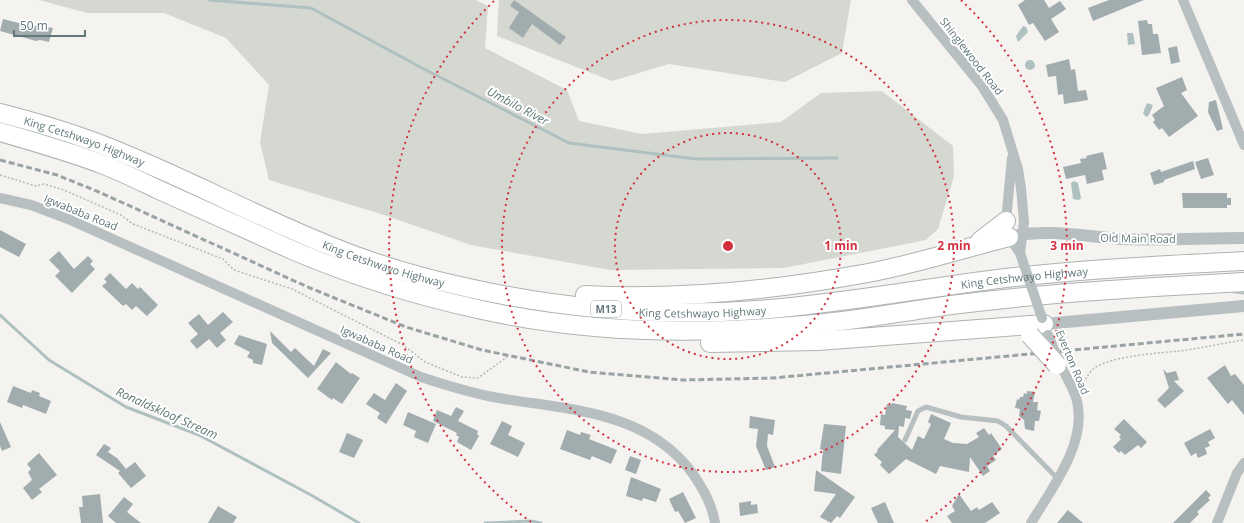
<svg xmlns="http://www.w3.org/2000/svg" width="1244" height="523" font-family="'Open Sans',sans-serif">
<rect width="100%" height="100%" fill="#f4f3f0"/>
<path fill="#d5d8d0" d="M39 0H476L488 6 485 48 567 90 579 121 642 134 781 122 821 93 882 91 953 146 954 176 938 229 926 240 784 268 610 270 471 245 378 213 269 180 260 142 269 85 226 38 164 13H87Z
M499 0H851L842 53 785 82 669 64 612 81 497 36Z"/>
<path fill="#afc0c0" d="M1023 26 1026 27 1028 32 1018 42 1016 36Z
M1127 33H1133L1135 44 1128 45Z
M1025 65a5 5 0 1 1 10 0a5 5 0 1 1-10 0Z
M1147 103 1153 105 1149 115 1146 117 1143 113Z
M1074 181 1078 183 1081 198 1079 200 1073 199 1071 183Z"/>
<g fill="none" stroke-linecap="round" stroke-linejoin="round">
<path stroke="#afc0c0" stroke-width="3" d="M209 0 311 8 422 68 569 143 696 159 837 158
M0 315 49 360 126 407 199 435 311 495 359 523
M485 523 531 521 541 523"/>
</g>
<path fill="#a0acad" d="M514 0 566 37 560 45 532 24 523 38 509 28 519 12 510 6Z
M1025 0H1044L1049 8 1060 1 1066 9 1051 19 1059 32 1045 41 1033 23 1029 25 1018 5Z
M1109 0H1144L1093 21 1088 8Z
M3 19 34 27 37 25 53 28 49 42 40 40 36 41 0 31Z
M1147 20 1148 24H1152L1153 34H1158L1161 53 1142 55 1138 21Z
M1177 46 1180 62 1171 64 1168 48Z
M1069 59 1071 70 1075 69 1078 91 1086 90 1088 100 1064 104 1063 94 1058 95 1056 76 1048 77 1046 65Z
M1182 77 1187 90 1181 93 1198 116 1169 137 1162 128 1159 130 1153 122 1155 120 1152 115 1164 106 1156 88Z
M1216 100 1223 129 1217 131 1208 112 1209 102Z
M1103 152 1107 169 1102 170 1104 180 1087 184 1085 175 1066 179 1063 167 1081 163 1080 159 1087 158 1086 156Z
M1208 158 1214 175 1201 179 1195 162Z
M1193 161 1195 169 1164 180V182L1154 185 1150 173 1160 169 1161 172Z
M1182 193H1227V198H1231V205H1227V208H1183Z
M0 230 26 244 19 257 0 247Z
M59 251 74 269 88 256 93 261 90 264 95 269 72 293 55 276 60 271 49 260Z
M110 273 126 289 132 283 138 289 140 287 158 305 147 316 136 306 132 310 126 304 123 306 102 286 107 282 104 279Z
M223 312 233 322 220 333 226 340 217 348 209 339 197 349 190 341 198 334 188 323 199 314 208 325Z
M270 331 291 352 295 348 314 366 323 349 331 353 308 378 272 343Z
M239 335 267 344 262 365 253 363V360L247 357 250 352 234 344Z
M336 362 351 374 352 373 360 378 342 404 333 398 332 400 317 389Z
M1225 365 1231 376 1235 374 1244 385V415L1232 400 1228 404 1207 378Z
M1163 369 1167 373 1176 371 1179 380 1174 381 1184 391 1165 408 1157 400 1169 388Z
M396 383 407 391 386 424 377 418 380 413 366 404 374 393 385 400Z
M13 386 31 393 32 390 40 393 39 396 51 401 46 414 23 405 22 408 7 402Z
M1027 391 1035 392 1033 402H1038L1037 410 1041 411 1039 421H1035L1034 431 1025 429 1024 420 1019 416 1020 409 1015 408 1017 399 1019 400 1020 397H1023L1024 393 1027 394Z
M892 403 907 406 906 410 912 411 910 419 905 418 904 427 899 426 898 437 912 450 918 436 924 439 931 424 928 422 931 414 951 423 944 439 953 443 967 444 979 437 976 433 984 428 989 435 991 433 1002 449 993 456 996 460 987 466 990 471 983 476 970 457 969 472 940 466 936 474 906 459 889 474 880 465 882 462 874 455 878 451 877 450 895 430 885 429V426L880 425 881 414 885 415 887 404 891 405Z
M456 407 464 411 458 421 478 431 477 434 479 436 471 450 457 442 459 437 456 435 457 433 433 421 437 410 451 416Z
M408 412 436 424 428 443 414 437 416 431 403 425Z
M750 416 775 420 773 435 768 434 767 446 775 467 766 470 756 446 758 429 749 428Z
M1124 419 1147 442 1141 448 1138 445 1125 455 1121 451 1119 453 1113 447 1121 439 1119 437 1121 435 1114 429Z
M502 421 512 426 508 435 525 443 518 457 490 444Z
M0 422 11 447 2 451 0 446Z
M824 424 846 426 841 474 821 471 823 450 820 449Z
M1210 429 1215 438 1208 442 1210 446 1205 448 1207 454 1198 458 1196 453 1191 456 1184 443Z
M567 430 580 435 581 432 591 435 589 439 617 450 611 464 592 456 590 460 560 449Z
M347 433 363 440 354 458 339 452Z
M104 444 111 448 108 452 117 458 126 469 135 462 146 476 131 488 118 473 120 471 96 455Z
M39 453 57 475 39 489 42 492 32 500 23 488 32 480 28 472 31 469 27 464Z
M630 456 641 460 636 474 625 470Z
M816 470 855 497 840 518 837 516 831 523 820 517 836 494 814 491Z
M631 477 661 489 656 502 643 498 642 501 626 496Z
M1206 490 1211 495 1208 498 1210 500 1197 512 1199 514 1190 523H1173Z
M683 492 696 518 685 523 678 511 675 512 669 499Z
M100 494 103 523H81L79 507H83L82 496Z
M959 494 971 511 977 507 979 510 992 502 1000 513 985 523H952L947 516 955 511 952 506Z
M124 497 133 504 127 512 141 523H116L108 516Z
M751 501V505L757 504 758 513 740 516 739 503Z
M885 502 894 523H878L871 508Z
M218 506 237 517 233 523H208Z
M1068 510 1083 523H1057Z"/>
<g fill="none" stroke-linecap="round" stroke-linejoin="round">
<g stroke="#acb3b4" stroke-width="20">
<g id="motorway">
<path id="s1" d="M0 113C31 121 62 130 92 141 173 171 248 213 328 245 374 264 421 278 469 288 563 309 661 317 757 310 841 304 923 288 1006 278 1085 269 1165 265 1244 261"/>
<path d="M0 132C35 142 70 152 104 165 122 172 140 181 157 189 202 209 247 230 292 250 353 276 417 296 482 310 591 334 705 335 815 324 866 319 917 309 968 303 1060 292 1152 287 1244 282"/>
<path d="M980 241 1006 221"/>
<path d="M585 295C679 300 775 290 868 273 916 264 962 249 1009 237"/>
<path d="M710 343 818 341 1044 324"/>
</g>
</g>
<path stroke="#b3b8b9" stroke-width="1.5" stroke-dasharray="2 2" stroke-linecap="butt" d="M0 175 36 186 44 184 64 190 121 215 133 224 223 259 234 270 292 289 403 345 425 362 462 377 478 378 507 357
M1081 386C1087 379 1088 372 1096 367 1114 356 1158 353 1180 351 1202 348 1223 343 1244 340"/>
<path stroke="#b8bfc0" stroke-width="5" d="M1227 290 1244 292
M905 440 918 411 926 407 961 417 998 421 1006 426 1057 478"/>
<path stroke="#b8bfc0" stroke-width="10" d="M912 0 982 86 1003 120 1018 169 1021 188 1024 222 1020 253 1022 259
M1183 0 1244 145
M1012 158 1006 221 1009 237 1020 253
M0 198 31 205 68 219 421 377C445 385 468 392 493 397 565 410 646 409 693 474 703 489 712 504 715 523
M1031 523C1052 488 1087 444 1077 401 1073 387 1065 375 1059 362
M1217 523 1237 473 1244 463"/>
<path stroke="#b8bfc0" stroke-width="12" d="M1009 237C1046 228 1086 237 1125 239 1164 241 1204 238 1244 238
M1044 324 1244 306"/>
<use href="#motorway" stroke="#fff" stroke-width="18"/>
<path stroke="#99a3a5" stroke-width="3" stroke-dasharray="6 3" stroke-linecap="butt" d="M0 160 57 175 99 192 310 288 406 327 482 350 589 372 683 380 773 378 1244 334"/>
<g stroke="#acb3b4" stroke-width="20" stroke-linecap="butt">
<path id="motorway-bridge" d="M1030 335 1057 365"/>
</g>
<path stroke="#b8bfc0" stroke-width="10" d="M1022 259 1042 318
M1048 335 1058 359"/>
<use href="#motorway-bridge" stroke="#fff" stroke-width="18"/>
</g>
<g fill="none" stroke="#d3313f" stroke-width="2" stroke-dasharray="2 4">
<circle cx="728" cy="246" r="113"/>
<circle cx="728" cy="246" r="226"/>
<path d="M531 522A339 339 0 0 1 495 0M961 0A339 339 0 0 1 925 522"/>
</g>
<g text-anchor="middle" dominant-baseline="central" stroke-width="4" stroke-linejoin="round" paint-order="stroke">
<rect fill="#fff" stroke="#90a0a2" stroke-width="1" x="591" y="301" width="30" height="16" rx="3"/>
<g font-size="10" font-weight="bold" fill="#61777a">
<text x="606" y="309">M13</text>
</g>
<g font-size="11" fill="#61777a" stroke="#fff">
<text transform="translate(972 56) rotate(52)">Shinglewood Road</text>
<text stroke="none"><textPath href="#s1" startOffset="89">King Cetshwayo Highway</textPath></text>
<text transform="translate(81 212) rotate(22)">Igwababa Road</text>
<text transform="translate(1138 238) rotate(1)">Old Main Road</text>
<text stroke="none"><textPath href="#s1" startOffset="413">King Cetshwayo Highway</textPath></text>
<text stroke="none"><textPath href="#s1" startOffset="1061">King Cetshwayo Highway</textPath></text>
<text stroke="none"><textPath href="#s1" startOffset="737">King Cetshwayo Highway</textPath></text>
<text transform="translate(377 344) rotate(24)">Igwababa Road</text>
<text transform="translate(1073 362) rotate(67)">Everton Road</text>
</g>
<g font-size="12" font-style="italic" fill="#5c7674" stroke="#fff">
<text transform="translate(518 106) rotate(28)">Umbilo River</text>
<text transform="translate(167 413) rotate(24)">Ronaldskloof Stream</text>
</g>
</g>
<circle cx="728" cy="246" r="6" fill="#d3313f" stroke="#fff" stroke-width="2"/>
<g font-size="12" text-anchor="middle" font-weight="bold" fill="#d3313f" stroke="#fff" stroke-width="4" stroke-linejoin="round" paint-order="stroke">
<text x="841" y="250">1 min</text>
<text x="954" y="250">2 min</text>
<text x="1067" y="250">3 min</text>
</g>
<path d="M14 30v6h71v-6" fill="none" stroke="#61777a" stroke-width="2"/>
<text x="20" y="30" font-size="12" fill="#61777a" stroke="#ffffff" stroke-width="3" paint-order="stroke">50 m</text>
</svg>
